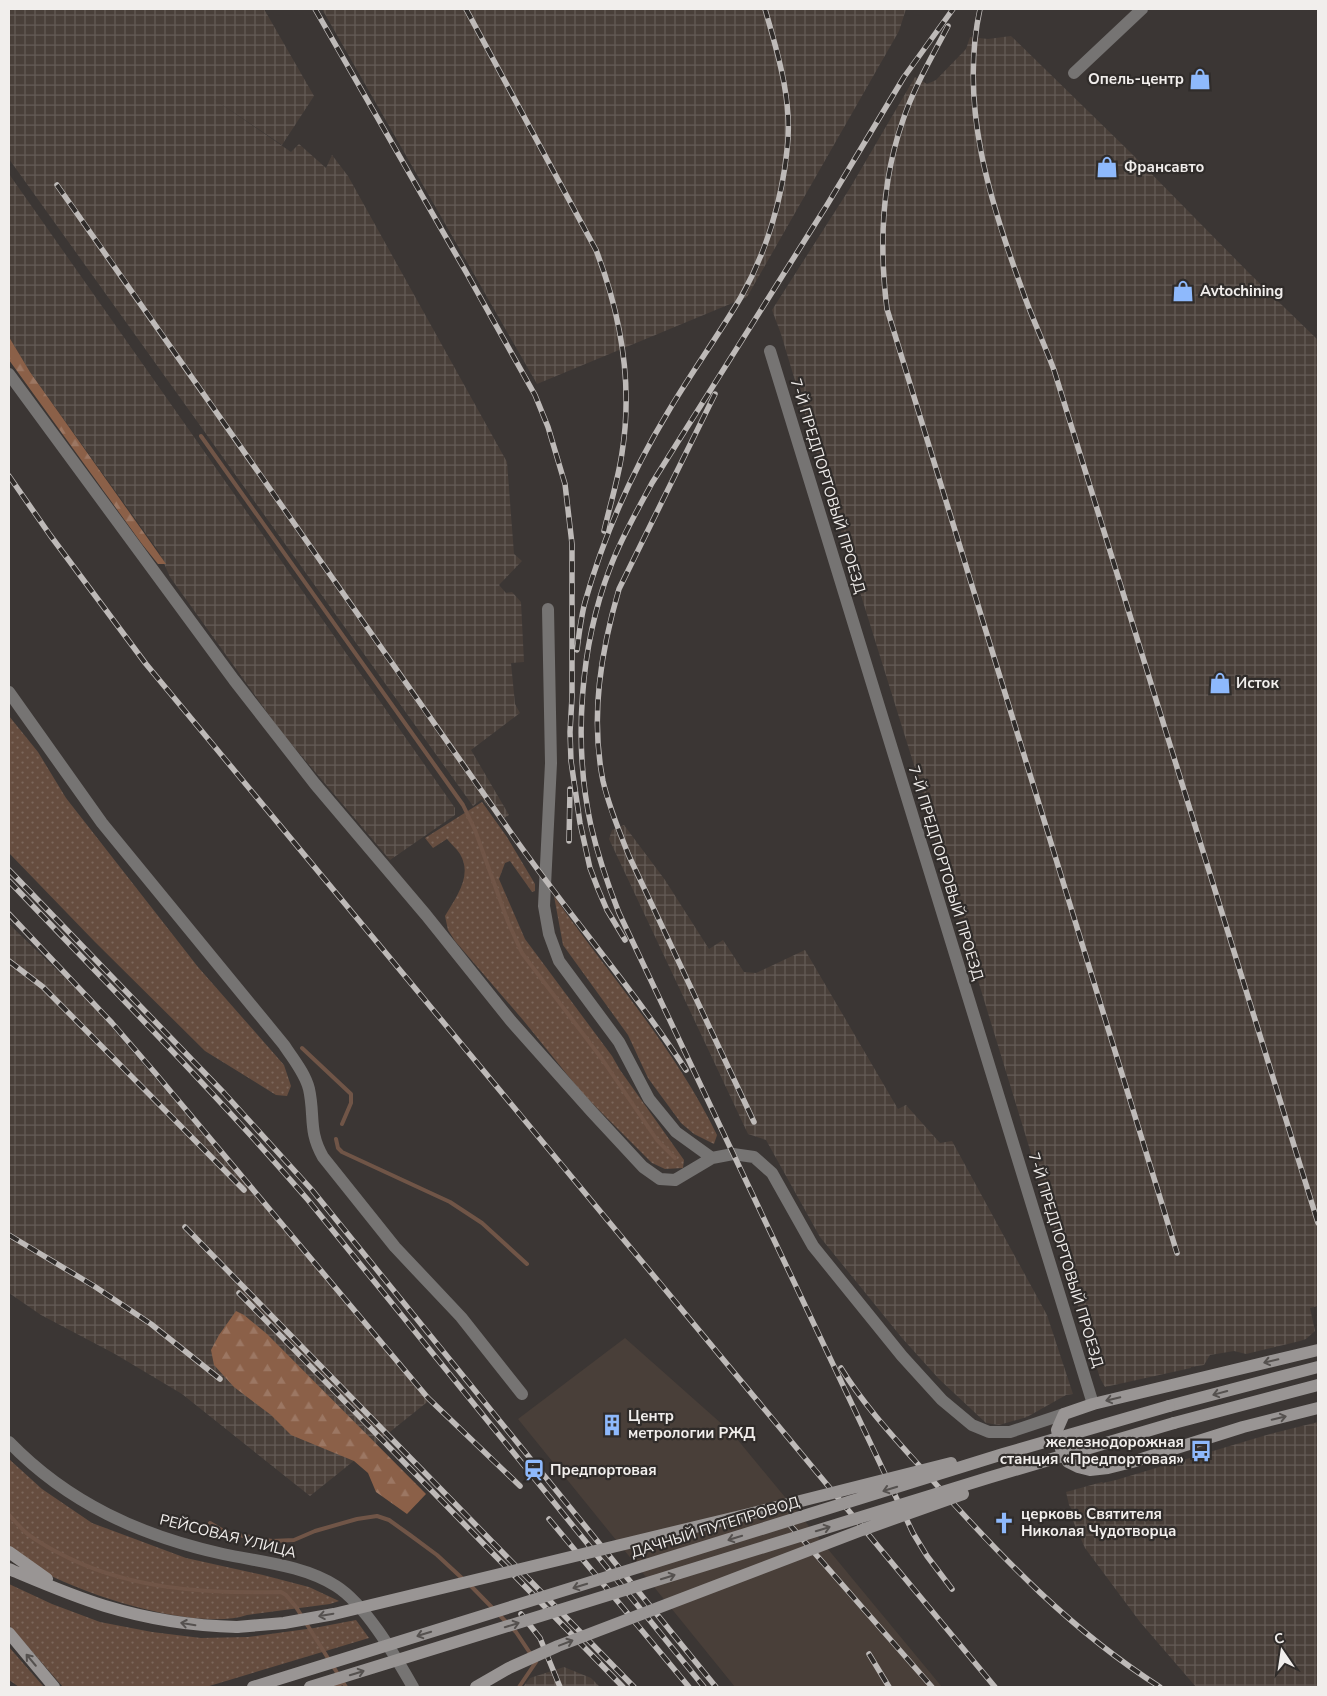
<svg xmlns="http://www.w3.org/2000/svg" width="1327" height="1696" font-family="'Nunito Sans',sans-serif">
<defs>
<pattern id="industrial-grid" width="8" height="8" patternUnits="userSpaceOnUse" patternTransform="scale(1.25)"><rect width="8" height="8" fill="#493f39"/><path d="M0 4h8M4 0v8" fill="none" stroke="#645b56"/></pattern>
<pattern id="grass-dots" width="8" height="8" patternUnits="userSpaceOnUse" patternTransform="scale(1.25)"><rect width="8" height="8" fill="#664d3f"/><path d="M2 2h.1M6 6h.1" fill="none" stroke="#7c675b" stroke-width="1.8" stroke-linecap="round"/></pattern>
<pattern id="forest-firs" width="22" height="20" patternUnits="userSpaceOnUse" patternTransform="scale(1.25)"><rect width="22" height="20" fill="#8b6048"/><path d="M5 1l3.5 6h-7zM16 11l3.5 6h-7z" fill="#9c7763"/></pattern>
</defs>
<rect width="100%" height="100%" fill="#3b3634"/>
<path fill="#493f39" d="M625 1338 732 1433 942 1687H735L518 1419Z"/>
<path fill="url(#industrial-grid)" d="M9 9H264L314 96 282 145 205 93 291 152 299 144 326 168 332 155 348 176 507 462 514 554 522 561 499 585 506 593 512 592 521 602 524 662 511 663 515 704 520 713 471 750 509 815 500 821 482 799 473 806 9 159Z
M322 9H906L899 31 747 297 537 384Z
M1011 36 1130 152 1251 275 1318 340V1306L1310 1308 1315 1331 1306 1339 1300 1341 1246 1354 1234 1351 1210 1355 1204 1365 1191 1367V1368L1105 1387 1100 1378 934 837 933 826 820 464 781 334 772 310 850 188 915 77 927 84 936 80 966 49 970 37 988 39Z
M9 174 455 808V815L390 860 282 733 170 577 159 552 30 372 9 337Z
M624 825 665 880 709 949 723 940 744 972 756 973 805 950 898 1109 906 1105 940 1143 952 1141 1047 1315 1073 1394 1066 1395 1027 1417 999 1425 986 1423 939 1379 902 1338 820 1237 766 1140 748 1134 609 839 612 830Z
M9 924 88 1000 431 1399 310 1496 182 1394 115 1354 41 1315 9 1293Z
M1318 1422V1687H1196L1140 1622 1085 1548 1073 1521 1074 1513 1069 1505 1066 1492 1102 1482 1103 1483 1116 1480 1270 1434Z
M564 1667 591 1678 600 1687H523L530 1678Z"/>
<path fill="url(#grass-dots)" d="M9 716 38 752 66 798 198 967 284 1065 291 1086 287 1096 276 1095 205 1051 95 942 9 853Z
M482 802 507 837 535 884V891L532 892 510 861 505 863 499 879 525 939 612 1056 620 1070 684 1160 683 1168 665 1169 652 1163 582 1093 523 1020 455 941 448 930 445 916C456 897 473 876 460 854 457 849 451 844 447 839L433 848 425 838Z
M554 896C609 975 675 1048 717 1135L714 1144 694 1134 681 1123 648 1078 628 1035 563 945Z
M9 1459 42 1489 92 1523 186 1558 263 1575 309 1587 339 1601 330 1604 247 1615C197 1632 78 1594 33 1566 25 1560 17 1553 9 1547Z
M9 1584 52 1604 100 1622 152 1632 201 1638 248 1637 314 1628 356 1620 369 1638 206 1687H63L9 1625Z
M9 1647 44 1687H19L9 1680Z"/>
<path fill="url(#forest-firs)" d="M9 337 30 372 166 564H158L142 544 9 360Z
M236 1311 244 1315 267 1334 426 1494 407 1514 376 1492 368 1473 354 1461 291 1435 271 1415 234 1387 214 1365 211 1350 219 1335Z"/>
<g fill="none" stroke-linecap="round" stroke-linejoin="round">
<path stroke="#705547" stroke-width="4" d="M201 436 463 805 475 830 508 922 522 953 602 1059 657 1140 675 1158
M302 1048 351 1094V1103L342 1124
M336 1139 338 1148 342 1152 450 1202 482 1223 527 1264
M9 1515C14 1520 19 1526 24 1531 34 1540 46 1546 57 1552 125 1589 204 1594 281 1592L286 1595 296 1607 346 1687
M210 1523 227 1533 272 1541 294 1540 315 1531 357 1519 377 1516 389 1520 410 1535 437 1555 464 1580
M470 1585 516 1632 536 1662 519 1687
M333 1687 343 1683"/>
<path stroke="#767473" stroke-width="12" d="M1074 73 1142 9
M770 351 1093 1404
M9 374 234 680 315 784 426 915 511 1021 592 1112 643 1167 660 1179 675 1180 712 1158
M548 609 551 763 544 906 549 934 559 961 619 1042 649 1099 676 1132 712 1158 733 1154 754 1157 772 1173 813 1246 902 1356 942 1400 972 1425 989 1432H1010L1064 1414
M9 692 102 823 284 1045C293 1059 305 1073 309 1089 315 1116 308 1131 323 1157L395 1247 461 1317 522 1394
M9 1442C68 1503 141 1536 223 1554 260 1562 303 1565 336 1586 366 1605 395 1656 413 1687"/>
<path stroke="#999594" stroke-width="12" d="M1318 1350 1093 1404 1064 1414 1057 1430 1061 1449 1068 1462 1078 1467 1090 1470 1108 1468 1132 1462 1243 1427 1318 1408
M1169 1406 1318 1367
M1174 1423 1318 1385
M9 1552 47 1579
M9 1569C40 1582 72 1596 105 1606 148 1619 192 1626 237 1627
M9 1633 54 1687"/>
<g stroke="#bebab8" stroke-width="5.5">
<path id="rail" d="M315 9 466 272 535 395 548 427 565 484 572 544V697L570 732 571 761 580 823 590 868 598 889 607 910 625 940
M466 9 596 250C621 315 633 384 622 453 618 480 610 505 604 531
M980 9C959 105 990 202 1023 292 1032 318 1044 343 1054 370L1318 1223
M948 26C932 57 914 87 903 120 882 180 879 246 887 309L1177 1253
M57 185C210 402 361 620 514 837 570 916 633 989 686 1070
M715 394 619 589C601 651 590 716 603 781 609 807 619 831 629 856L754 1122
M9 476 50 535 146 664 995 1687
M577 650C579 634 581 617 585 602 604 535 633 470 668 412 691 373 718 336 741 297 766 253 782 200 787 150 793 102 778 54 765 9
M569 841 570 789
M9 870 224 1093 312 1190 716 1687
M9 881C110 987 213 1090 308 1200L704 1687
M9 914 112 1023 156 1074 428 1398 520 1486
M9 961 43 987 244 1190
M185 1227 634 1687
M9 1235 94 1286 151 1324 220 1379
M239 1293 623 1687
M841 1368C866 1409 902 1446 934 1482 1003 1559 1072 1631 1160 1687
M549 1519 689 1687
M790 1525 932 1687
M952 1589 927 1556 913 1533 619 913C608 885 598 856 591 826 573 744 580 646 610 568 621 538 637 511 652 483L827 205 904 77 953 9
M521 1614 540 1638 560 1687
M869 1654 889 1687"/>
</g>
<use href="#rail" stroke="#302c2a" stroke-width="4" stroke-dasharray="11" stroke-linecap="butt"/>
<path stroke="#999594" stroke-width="12" d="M237 1627 284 1623 334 1614 749 1514 951 1463
M253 1687 1003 1454 1169 1406
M310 1687 991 1477 1174 1423
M476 1687 509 1668 558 1646 862 1530 963 1494"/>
</g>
<defs><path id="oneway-shaft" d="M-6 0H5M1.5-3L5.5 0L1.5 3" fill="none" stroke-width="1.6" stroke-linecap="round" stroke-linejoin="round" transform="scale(1.25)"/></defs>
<g stroke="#55514f">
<use href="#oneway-shaft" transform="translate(1271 1361) rotate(167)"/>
<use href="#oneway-shaft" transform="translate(1220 1393) rotate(165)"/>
<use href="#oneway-shaft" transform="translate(1113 1399) rotate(166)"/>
<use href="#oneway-shaft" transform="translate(1279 1418) rotate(-14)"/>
<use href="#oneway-shaft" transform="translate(890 1489) rotate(163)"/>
<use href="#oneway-shaft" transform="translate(823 1529) rotate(-17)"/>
<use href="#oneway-shaft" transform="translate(735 1538) rotate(163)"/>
<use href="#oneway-shaft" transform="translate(668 1577) rotate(-17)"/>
<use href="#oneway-shaft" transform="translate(580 1586) rotate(163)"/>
<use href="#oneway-shaft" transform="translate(326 1615) rotate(170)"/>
<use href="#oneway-shaft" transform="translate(188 1624) rotate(-171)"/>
<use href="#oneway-shaft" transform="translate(512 1625) rotate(-17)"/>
<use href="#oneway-shaft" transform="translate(424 1634) rotate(163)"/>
<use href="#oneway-shaft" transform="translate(566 1643) rotate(-21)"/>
<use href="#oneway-shaft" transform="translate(31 1660) rotate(-130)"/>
<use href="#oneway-shaft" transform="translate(357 1673) rotate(-17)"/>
</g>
<defs>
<g id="shop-bare" transform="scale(1.725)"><path d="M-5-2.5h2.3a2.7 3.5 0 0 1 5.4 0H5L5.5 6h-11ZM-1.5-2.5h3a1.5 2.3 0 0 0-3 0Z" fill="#8eb9fc" stroke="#302c2a" stroke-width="2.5" paint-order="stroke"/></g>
<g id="building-bare" transform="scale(1.725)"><path d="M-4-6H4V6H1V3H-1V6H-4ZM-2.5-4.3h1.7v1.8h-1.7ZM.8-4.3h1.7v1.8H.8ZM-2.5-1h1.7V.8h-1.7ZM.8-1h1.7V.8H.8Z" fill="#8eb9fc" stroke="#302c2a" stroke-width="2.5" paint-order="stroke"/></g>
<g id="bus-bare" transform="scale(1.725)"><path d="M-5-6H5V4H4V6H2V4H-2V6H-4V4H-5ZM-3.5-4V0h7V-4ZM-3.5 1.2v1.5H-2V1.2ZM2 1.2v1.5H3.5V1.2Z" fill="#8eb9fc" stroke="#302c2a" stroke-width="2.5" paint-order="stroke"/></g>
<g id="station-bare" transform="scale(1.725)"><path d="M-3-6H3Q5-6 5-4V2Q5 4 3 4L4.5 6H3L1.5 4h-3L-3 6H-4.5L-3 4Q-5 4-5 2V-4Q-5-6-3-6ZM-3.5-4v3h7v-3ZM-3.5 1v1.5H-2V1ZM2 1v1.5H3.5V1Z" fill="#8eb9fc" stroke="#302c2a" stroke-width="2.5" paint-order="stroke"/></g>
<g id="church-bare" transform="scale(1.725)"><path d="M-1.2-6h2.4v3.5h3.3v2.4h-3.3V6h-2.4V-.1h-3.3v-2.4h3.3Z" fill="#8eb9fc" stroke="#302c2a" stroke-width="2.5" paint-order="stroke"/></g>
</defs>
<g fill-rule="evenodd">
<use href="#shop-bare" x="1200" y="79"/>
<use href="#shop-bare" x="1107" y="167"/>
<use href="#shop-bare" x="1183" y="291"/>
<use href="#shop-bare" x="1220" y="683"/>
<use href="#building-bare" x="612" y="1425"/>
<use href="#bus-bare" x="1201" y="1451"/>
<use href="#station-bare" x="534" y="1470"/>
<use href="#church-bare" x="1004" y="1523"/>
</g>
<g text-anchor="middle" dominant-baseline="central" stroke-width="4.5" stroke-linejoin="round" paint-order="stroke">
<g font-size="15" font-weight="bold" fill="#f1eeec" stroke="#302c2a" text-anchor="start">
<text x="1184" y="79" text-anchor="end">Опель-центр</text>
<text x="1124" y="167">Франсавто</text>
<text x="1200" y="291">Avtochining</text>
<text x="1236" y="683">Исток</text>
<text x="628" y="1416">Центр<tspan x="628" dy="17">метрологии РЖД</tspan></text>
<text x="1184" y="1442" text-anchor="end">железнодорожная<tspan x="1184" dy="17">станция «Предпортовая»</tspan></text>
<text x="550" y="1470">Предпортовая</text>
<text x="1021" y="1514">церковь Святителя<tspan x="1021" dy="17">Николая Чудотворца</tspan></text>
</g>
<g font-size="15" fill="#f1eeec" stroke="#302c2a">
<text transform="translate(828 486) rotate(73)">7-Й ПРЕДПОРТОВЫЙ ПРОЕЗД</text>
<text transform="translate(946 873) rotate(73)">7-Й ПРЕДПОРТОВЫЙ ПРОЕЗД</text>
<text transform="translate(1066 1260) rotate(73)">7-Й ПРЕДПОРТОВЫЙ ПРОЕЗД</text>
<text transform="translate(715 1527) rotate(-17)">ДАЧНЫЙ ПУТЕПРОВОД</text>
<text transform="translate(228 1536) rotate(14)">РЕЙСОВАЯ УЛИЦА</text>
</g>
</g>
<rect width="1327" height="1696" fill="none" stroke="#f1eeec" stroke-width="20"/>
<g transform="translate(1282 1651) rotate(347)" stroke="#302c2a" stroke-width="4" paint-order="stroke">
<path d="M0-4L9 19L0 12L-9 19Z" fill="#f1eeec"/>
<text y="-8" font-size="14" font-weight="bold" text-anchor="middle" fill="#f1eeec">С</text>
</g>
</svg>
